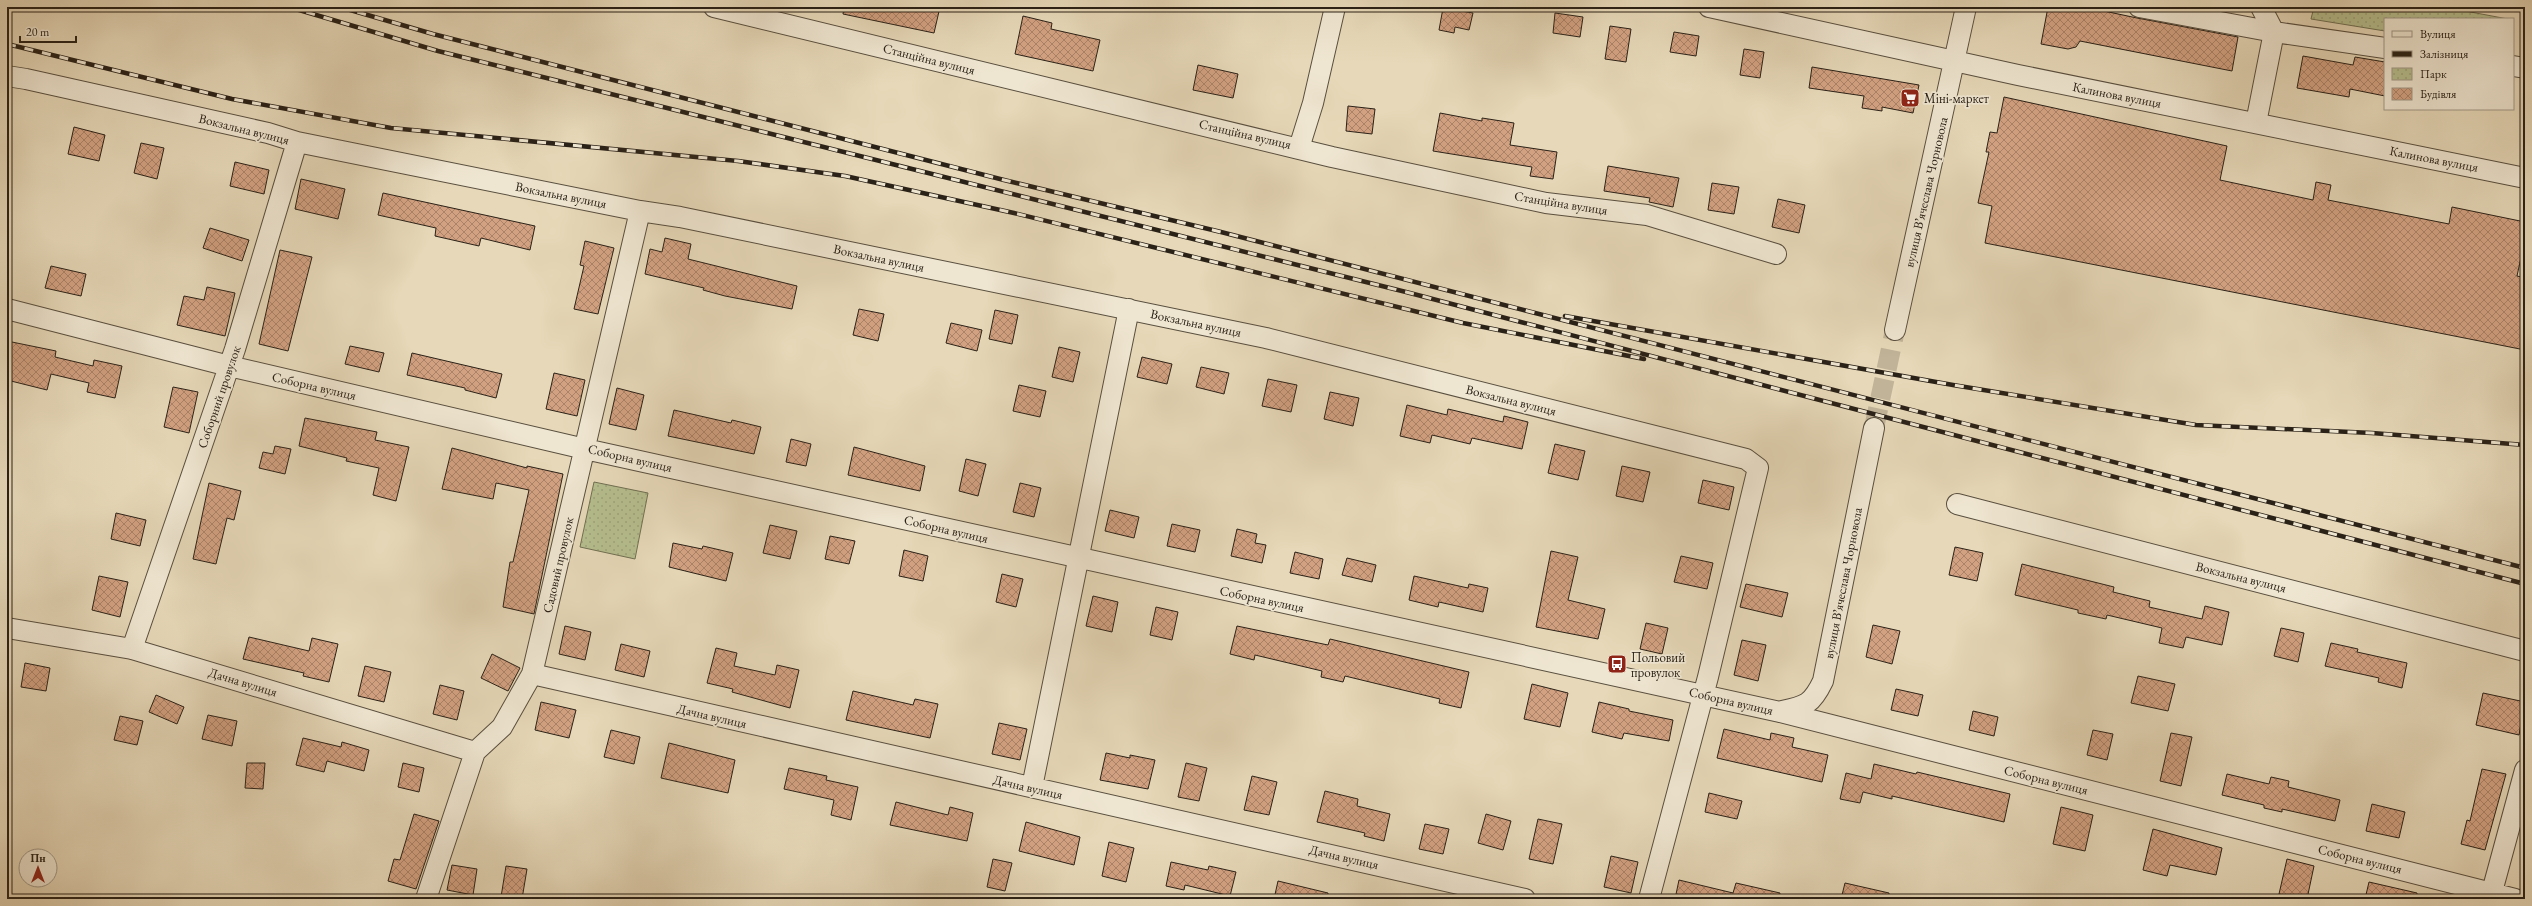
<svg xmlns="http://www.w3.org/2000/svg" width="2532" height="906" font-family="'EB Garamond',serif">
<defs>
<pattern id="park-dots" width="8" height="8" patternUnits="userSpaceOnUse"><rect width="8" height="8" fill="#b6be8e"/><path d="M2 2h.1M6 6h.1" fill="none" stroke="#9da37a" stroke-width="1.8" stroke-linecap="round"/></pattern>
<pattern id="building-cross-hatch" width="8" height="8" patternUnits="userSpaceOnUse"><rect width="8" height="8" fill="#d2a181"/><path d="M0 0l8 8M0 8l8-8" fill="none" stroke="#ab8369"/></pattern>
</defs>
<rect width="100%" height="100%" fill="#e6d8b8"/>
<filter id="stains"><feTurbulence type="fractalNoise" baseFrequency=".005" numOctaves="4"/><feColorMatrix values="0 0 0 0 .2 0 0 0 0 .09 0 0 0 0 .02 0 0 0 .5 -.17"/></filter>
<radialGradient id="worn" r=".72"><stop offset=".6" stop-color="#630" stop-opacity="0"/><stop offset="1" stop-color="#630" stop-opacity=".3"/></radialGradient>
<path fill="url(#park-dots)" stroke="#707052" d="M2314 7H2444L2508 19H2385V31L2311 19Z
M594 482 648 493 635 559 580 547Z"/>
<path fill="url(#building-cross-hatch)" stroke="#2a2117" d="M844 7H940L934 33 843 14Z
M2048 7H2104V11L2137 18 2238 37 2232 71 2080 41 2076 47 2068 49 2041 44Z
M1443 8 1473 13 1469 30 1455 27 1454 33 1439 30Z
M1555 13 1583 17 1580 37 1553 33Z
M1023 16 1052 23 1051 29 1100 40 1093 71 1015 54Z
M1610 26 1631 29 1626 62 1605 59Z
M1674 32 1699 36 1696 56 1670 52Z
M1744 49 1764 52 1760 78 1740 75Z
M2303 56 2353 65 2355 57 2385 62V96L2350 89 2349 97 2297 88Z
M1198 65 1238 74 1233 98 1193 90Z
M1812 67 1919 85 1913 113 1882 107V111L1862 108 1864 96 1809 88Z
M2004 97 2227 146 2220 180 2313 200 2316 182 2331 185 2328 200 2449 224 2452 207 2525 222V239L2517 276 2525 278V350L1985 243 1992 206 1978 203 1989 152H1986L1990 132 1997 133Z
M1348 106 1375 109 1372 134 1346 131Z
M1440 113 1482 121V118L1514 123 1510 145 1557 152 1553 179 1530 176 1532 167 1433 151Z
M74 127 105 135 99 161 68 154Z
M141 143 164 148 157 179 134 173Z
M235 162 269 170 264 194 230 186Z
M1608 166 1679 178 1673 207 1649 202 1650 198 1604 191Z
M301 179 345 189 338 219 295 209Z
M1712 183 1739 187 1734 214 1708 210Z
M383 193 535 226 530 250 481 238 479 246 435 236 436 228 378 215Z
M1778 199 1805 205 1799 233 1772 227Z
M210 228 249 240 242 261 203 248Z
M665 238 691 244 688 259 797 286 792 309 725 296 703 290 704 288 645 274 650 249 662 252Z
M585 241 614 248 598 314 574 309 584 266 580 265Z
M280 250 312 257 288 351 259 344Z
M51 266 86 274 81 296 45 288Z
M207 287 235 293 225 336 177 325 184 296 204 300Z
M859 309 884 314 878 341 853 335Z
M995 310 1018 315 1012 344 989 339Z
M951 323 982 330 977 351 946 343Z
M7 341 56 351 55 357 93 366 94 360 122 366 115 398 87 392 89 383 51 374 47 390 7 380Z
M350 346 384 353 379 372 345 364Z
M1059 347 1080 352 1073 382 1052 377Z
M412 353 502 374 496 398 465 390V388L407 375Z
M1142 357 1172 364 1167 384 1137 377Z
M1201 367 1229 373 1224 394 1196 387Z
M554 373 585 380 577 416 546 409Z
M1268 379 1297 385 1291 412 1262 406Z
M1019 385 1046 391 1040 417 1013 411Z
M173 387 198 392 189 433 164 427Z
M617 388 644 395 636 430 609 424Z
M1330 392 1359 398 1353 426 1324 419Z
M1407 405 1447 415 1448 409 1503 422 1504 416 1528 422 1522 449 1472 438 1470 444 1432 435 1430 443 1400 436Z
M674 410 731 423 732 420 761 427 754 454 668 436Z
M305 418 377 432 375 440 409 447 396 501 373 495 379 468 346 461 347 458 299 446Z
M791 439 811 444 806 466 786 462Z
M1555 444 1585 451 1578 480 1548 473Z
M275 446 291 449 285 474 259 468 263 452 273 454Z
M854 447 925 466 920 491 848 475Z
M452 448 527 468V466L563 474 534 614 503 607 510 562H513L529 490 496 483 493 499 442 489Z
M966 459 986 464 978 496 959 491Z
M1622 466 1650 472 1643 502 1616 496Z
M1703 480 1734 487 1729 510 1698 503Z
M209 483 241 491 234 520 227 518 216 564 193 559Z
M1020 483 1041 488 1034 517 1013 512Z
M1110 510 1139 517 1134 538 1105 531Z
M116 513 146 520 140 546 111 539Z
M1172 524 1200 530 1195 552 1167 546Z
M770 525 797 531 790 559 763 553Z
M1237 529 1257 534 1255 543 1266 545 1262 563 1231 556Z
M830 536 855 541 849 564 825 559Z
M673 543 702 549 703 546 733 553 726 581 669 567Z
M1955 547 1983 553 1977 581 1949 575Z
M904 550 928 556 923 581 899 576Z
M1551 551 1578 557 1568 600 1605 609 1598 639 1536 627Z
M1295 552 1323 559 1319 579 1290 573Z
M1681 556 1713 563 1707 589 1674 582Z
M1347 558 1376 565 1372 582 1342 575Z
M2022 564 2114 587 2113 592 2150 601 2149 607 2202 619 2205 606 2229 612 2222 645 2186 637 2183 648 2159 643 2162 628 2107 615 2106 619 2078 613V610L2015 595Z
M1002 574 1023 579 1016 607 996 602Z
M99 576 128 582 120 617 92 610Z
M1414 576 1468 588 1469 584 1488 588 1483 612 1439 602 1438 607 1409 600Z
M1746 584 1788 593 1782 617 1740 607Z
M1093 596 1118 602 1112 632 1086 626Z
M1156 607 1178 612 1172 640 1150 635Z
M1646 623 1668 628 1662 654 1640 649Z
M1873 625 1900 631 1892 664 1866 657Z
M565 626 591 632 585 660 559 654Z
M1237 626 1328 645 1330 639 1469 672 1461 708 1439 703 1440 699 1345 676 1343 682 1321 677 1322 671 1255 655 1254 660 1230 654Z
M2281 628 2304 633 2298 662 2274 656Z
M249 637 309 651 312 638 338 644 329 682 303 676 304 673 243 659Z
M1742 640 1766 645 1758 681 1734 675Z
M2331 643 2358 649 2357 652 2407 663 2402 688 2378 682 2379 678 2325 666Z
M621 644 650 651 644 677 615 670Z
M716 648 737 653 734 666 775 675 777 665 799 670 790 708 732 692 733 689 707 683Z
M492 654 520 668 508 691 481 678Z
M25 663 50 668 46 691 21 687Z
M365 666 391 672 384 702 358 696Z
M2138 676 2175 684 2168 711 2131 703Z
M1532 684 1568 693 1560 727 1524 719Z
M440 685 464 691 457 720 433 714Z
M1896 689 1923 695 1918 716 1891 710Z
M853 691 913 705 915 699 938 704 930 738 846 720Z
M2483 693 2525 702 2519 735 2476 725Z
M156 695 184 707 177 724 149 712Z
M541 702 576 710 569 738 535 730Z
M1599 702 1629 709V711L1673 720 1669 741 1624 733 1622 739 1592 732Z
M1973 711 1998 717 1994 736 1969 730Z
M208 715 237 721 232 746 202 739Z
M120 716 143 721 137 745 114 740Z
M999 723 1027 729 1020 760 992 754Z
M1724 729 1770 740 1771 733 1794 738 1792 747 1828 755 1822 782 1717 758Z
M611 730 640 737 634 764 604 757Z
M2093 730 2113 734 2107 760 2087 755Z
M2171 733 2192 737 2181 786 2160 781Z
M303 738 341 747 342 742 369 750 364 771 327 761 324 772 296 765Z
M669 743 735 760 728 793 661 778Z
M1106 753 1130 758V755L1155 760 1148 789 1100 780Z
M247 763H265L263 789 245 788Z
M403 763 424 768 419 792 398 787Z
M1186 763 1207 768 1199 801 1178 797Z
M1874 764 1916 774 1917 772 2010 794 2004 822 1892 796V799L1863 792 1860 803 1840 799 1846 773 1871 779Z
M789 768 827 776 826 780 858 787 851 820 831 815 834 800 784 789Z
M2482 769 2506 774 2485 850 2461 844 2467 820 2470 821Z
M2227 774 2269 784 2271 777 2289 781 2288 787 2340 800 2335 821 2282 809V812L2264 808V805L2222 795Z
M1252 776 1277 782 1269 815 1244 810Z
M1325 791 1358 799 1357 806 1390 814 1384 841 1364 836 1365 833 1317 822Z
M1709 793 1742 801 1737 819 1705 812Z
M896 802 948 815 950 807 973 813 967 841 890 825Z
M2372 804 2405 812 2399 838 2366 831Z
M2061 807 2093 815 2085 851 2053 844Z
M414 814 439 821 416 889 388 881 394 859 400 860Z
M1486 814 1511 821 1503 850 1478 843Z
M1538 819 1562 824 1553 864 1529 859Z
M1026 822 1080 837 1074 865 1019 851Z
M1425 824 1449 829 1443 854 1419 849Z
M2153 829 2222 848 2216 875 2170 865 2167 876 2143 870Z
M1109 842 1134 848 1126 882 1102 876Z
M1611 856 1638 862 1631 893 1604 887Z
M993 859 1012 863 1005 891 987 887Z
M2287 859 2314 866 2307 899 2279 894Z
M1171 862 1208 870 1209 866 1236 872 1230 896 1185 885 1184 890 1166 886Z
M452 865 477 869 473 895 447 890Z
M506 866 527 869 522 899 501 897Z
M1679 880 1733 893 1736 883 1780 893 1779 899H1675Z
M1278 881 1328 893V899H1274Z
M2369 882 2417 893V899H2365Z
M1845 883 1889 893V899H1841Z"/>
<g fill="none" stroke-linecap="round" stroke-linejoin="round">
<path stroke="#c0b398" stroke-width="20" stroke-dasharray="20 10" stroke-linecap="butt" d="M1874 428 1895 330"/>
<g stroke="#594f3f" stroke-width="22">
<path id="minor" d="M714 7 1332 157 1546 203 1647 215 1776 254
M1709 7 2018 75 2525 178
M2139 7 2274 32
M2261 7 2274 32
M2513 66 2525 68
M7 76 26 79 268 133 297 142 640 211 680 217 1266 338 1746 459 1758 468 1708 677 1649 899
M2256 123 2274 32 2385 48
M1299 148 1313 103 1335 7
M7 309 229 366 585 449 1780 712 2515 899
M1895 330 1966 7
M1957 504 2525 651
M7 628 132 649 475 752
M132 649 235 349 297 142
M532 674 1525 899
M1782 711C1806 706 1812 704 1823 681L1874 428
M1032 787 1129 309
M426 899 475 752 502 727 532 674 640 211
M2490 899 2525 770"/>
</g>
<use href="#minor" stroke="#efe6d1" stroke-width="20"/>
<g stroke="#2a2117" stroke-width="4.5">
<path id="rail" d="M289 7 438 51 1406 292 2525 584
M340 7 433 34 1004 180 1221 232 2525 568
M7 44 232 99 391 128 738 161 845 176 1014 213 1463 323 1644 359
M1565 316 1953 385 2196 425 2372 433 2525 445"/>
</g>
<use href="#rail" stroke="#efe6d1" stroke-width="3" stroke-dasharray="9" stroke-linecap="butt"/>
</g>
<defs>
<g id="supermarket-square" transform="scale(1)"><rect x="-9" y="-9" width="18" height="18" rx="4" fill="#8f2418" stroke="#efe6d1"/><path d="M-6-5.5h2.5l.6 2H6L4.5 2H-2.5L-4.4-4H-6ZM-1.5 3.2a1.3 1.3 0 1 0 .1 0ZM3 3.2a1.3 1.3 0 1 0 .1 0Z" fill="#fff"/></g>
<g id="bus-square" transform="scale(1)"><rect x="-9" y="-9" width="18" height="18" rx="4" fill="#8f2418" stroke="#efe6d1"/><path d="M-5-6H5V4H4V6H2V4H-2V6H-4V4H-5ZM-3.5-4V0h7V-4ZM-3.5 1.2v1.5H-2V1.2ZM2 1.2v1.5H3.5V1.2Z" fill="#fff"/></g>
</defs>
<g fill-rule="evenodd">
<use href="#supermarket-square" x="1910" y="98"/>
<use href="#bus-square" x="1617" y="664"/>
</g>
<g text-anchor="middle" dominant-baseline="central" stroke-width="3.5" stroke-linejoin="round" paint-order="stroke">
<g font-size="13" fill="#2a2117" stroke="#efe6d1">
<text transform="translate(929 59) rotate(14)">Станційна вулиця</text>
<text transform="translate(2117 95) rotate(11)">Калинова вулиця</text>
<text transform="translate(244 129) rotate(14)">Вокзальна вулиця</text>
<text transform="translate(1245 134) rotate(13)">Станційна вулиця</text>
<text transform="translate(2434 159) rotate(11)">Калинова вулиця</text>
<text transform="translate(1926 192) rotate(-77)">вулиця Вʼячеслава Чорновола</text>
<text transform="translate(561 195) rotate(11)">Вокзальна вулиця</text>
<text transform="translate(1561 203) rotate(9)">Станційна вулиця</text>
<text transform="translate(879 258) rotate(12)">Вокзальна вулиця</text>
<text transform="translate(1196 323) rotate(12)">Вокзальна вулиця</text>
<text transform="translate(314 386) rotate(13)">Соборна вулиця</text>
<text transform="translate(219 397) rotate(-71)">Соборний провулок</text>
<text transform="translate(1511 400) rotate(14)">Вокзальна вулиця</text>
<text transform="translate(630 458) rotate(13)">Соборна вулиця</text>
<text transform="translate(946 529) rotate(13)">Соборна вулиця</text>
<text transform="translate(558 565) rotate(-77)">Садовий провулок</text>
<text transform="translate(2241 577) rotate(14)">Вокзальна вулиця</text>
<text transform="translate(1843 583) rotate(-79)">вулиця Вʼячеслава Чорновола</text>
<text transform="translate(1262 599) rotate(12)">Соборна вулиця</text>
<text transform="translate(243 682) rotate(17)">Дачна вулиця</text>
<text transform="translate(1731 701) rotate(13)">Соборна вулиця</text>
<text transform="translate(712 716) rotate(13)">Дачна вулиця</text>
<text transform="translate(2046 780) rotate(14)">Соборна вулиця</text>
<text transform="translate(1028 787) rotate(13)">Дачна вулиця</text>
<text transform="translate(1344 857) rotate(13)">Дачна вулиця</text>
<text transform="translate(2360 859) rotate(14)">Соборна вулиця</text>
</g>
<g font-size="13" fill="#2a2117" stroke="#efe6d1" text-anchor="start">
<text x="1924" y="98">Міні-маркет</text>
<text x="1631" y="657">Польовий<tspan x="1631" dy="15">провулок</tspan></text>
</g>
</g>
<rect width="2532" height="906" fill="none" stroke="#e6d8b8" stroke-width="24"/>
<rect x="8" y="8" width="2516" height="890" fill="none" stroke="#2a2117" stroke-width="2"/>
<rect x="12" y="12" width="2508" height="882" fill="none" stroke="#2a2117"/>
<rect x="2384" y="18" width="130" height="92" fill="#efe6d1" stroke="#a09787"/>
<rect x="2392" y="31" width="20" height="6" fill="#efe6d1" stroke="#a09787"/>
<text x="2420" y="38" font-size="12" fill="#2a2117">Вулиця</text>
<rect x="2392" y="51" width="20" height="6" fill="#2a2117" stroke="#a09787"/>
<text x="2420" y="58" font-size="12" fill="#2a2117">Залізниця</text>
<rect x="2392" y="68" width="20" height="12" fill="url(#park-dots)" stroke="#a09787"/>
<text x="2420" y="78" font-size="12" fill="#2a2117">Парк</text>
<rect x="2392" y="88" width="20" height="12" fill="url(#building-cross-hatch)" stroke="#a09787"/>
<text x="2420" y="98" font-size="12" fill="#2a2117">Будівля</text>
<g transform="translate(38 868)"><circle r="19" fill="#efe6d1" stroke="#a09787"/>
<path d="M0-3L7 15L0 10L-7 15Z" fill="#8f2418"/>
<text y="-6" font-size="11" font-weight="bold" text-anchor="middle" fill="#2a2117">Пн</text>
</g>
<path d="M20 36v6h56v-6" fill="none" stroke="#2a2117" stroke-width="2"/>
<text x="26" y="36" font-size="12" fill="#2a2117" stroke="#efe6d1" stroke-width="3" paint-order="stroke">20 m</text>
<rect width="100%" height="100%" filter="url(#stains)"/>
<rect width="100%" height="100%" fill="url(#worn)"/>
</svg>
